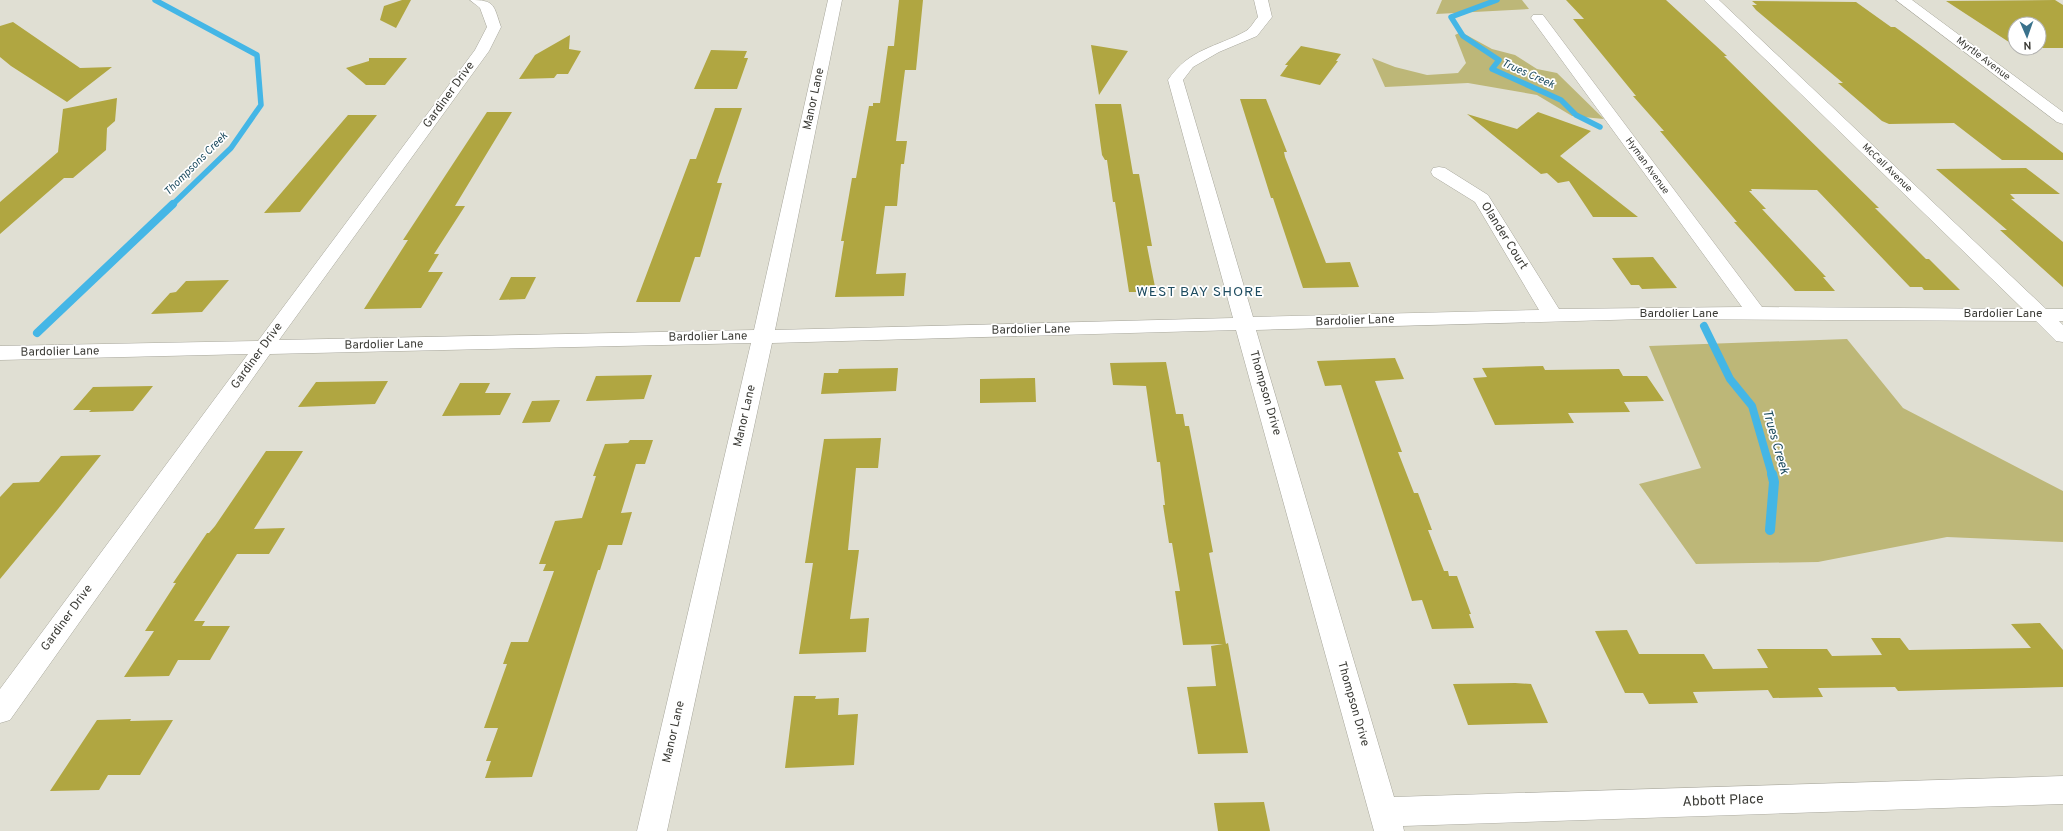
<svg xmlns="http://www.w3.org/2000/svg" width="2063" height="831" font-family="Overpass,sans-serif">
<rect width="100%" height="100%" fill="#e0dfd3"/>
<path fill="#bdb778" d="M1442 0H1522L1529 9 1436 14Z
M1461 32 1492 49 1515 55 1537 69 1557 73 1604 119 1572 116 1537 95 1468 83 1385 87 1372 58 1395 67 1427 75 1458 73 1466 63 1455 35Z
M1847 339 1903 408 2063 491V542L1947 537 1818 562 1696 564 1639 484 1701 468 1649 346Z"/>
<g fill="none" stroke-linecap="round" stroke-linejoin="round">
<path stroke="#44b6e6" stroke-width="5.5" d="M155 0 257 55 261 105 231 148 172 205
M1497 0 1451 17 1463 36 1499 60 1492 69 1561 100 1576 115 1600 127"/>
<path stroke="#44b6e6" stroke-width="8" d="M1704 326 1730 379 1752 406 1772 475
M37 333 173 204"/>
<path stroke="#44b6e6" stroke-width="10" d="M1770 530 1774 482 1772 474"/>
</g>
<path fill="#b0a641" d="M402 0H411L396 28 380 20 384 6Z
M899 0H923L916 70H905L896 141H907L904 164H901L897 206H885L876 274 906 273 904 296 835 297 844 241H841L852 178H856L869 106H873V103H880L888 46H894Z
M1566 0H1666L1727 56H1724L1879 208H1875L1926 259H1929L1960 290H1924L1922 287H1910L1817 190 1751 189 1752 191H1749L1766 209H1762L1826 277H1823L1835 291H1795L1734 222H1737L1660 131H1664L1633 96H1636L1573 19H1584Z
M2055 0 2063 5V48H2039V24H2015V46L1946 1Z
M1752 1 1856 2 1891 27H1895L1920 45 2063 153V160H2002L1954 123 1889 124 1882 121 1838 83H1843L1756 10 1752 5H1757Z
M13 22 80 68 112 67 67 102 11 66 0 57V26Z
M570 35 569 49 581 51 568 74H557L554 78 519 79 535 55Z
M1091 45 1128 51 1099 95Z
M1301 46 1341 54 1336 61H1338L1320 85 1280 76 1288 65H1285Z
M711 50 747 51 744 58H748L737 89H694Z
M369 58H407L385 85H366L346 68 369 61Z
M117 98 115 121 107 128 106 150 73 178H64L0 234V202L58 152 63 109Z
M1240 99H1266L1287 152H1284L1285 157 1326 263 1350 262 1359 287 1303 288 1273 198H1271Z
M1095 104H1121L1133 174H1139L1152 246H1147L1156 292H1129L1115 202H1113L1107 160H1105L1102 155Z
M715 108H742L717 183H722L700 257H695L680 302H636L690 159H696Z
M487 112H512L455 206H465L434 254H439L428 272H443L421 308 364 309 408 240H403Z
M1538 112 1591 131 1560 156 1638 217H1593L1569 181 1558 183 1547 173 1541 174 1467 114 1517 129Z
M348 115H377L300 212 264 213Z
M2026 168 2060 194H2010L2015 199H2011L2063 242V287L2000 230H2007L1936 169Z
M1653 257 1677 288 1642 289 1639 285H1631L1612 258Z
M511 277H536L525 299 499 300Z
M229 280 202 312 151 314 170 293 176 292 186 281Z
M1395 358 1404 379 1375 381 1402 452H1398L1414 493H1418L1432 530H1428L1444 571H1448L1449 576H1457L1471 614H1469L1474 628 1432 629 1422 600 1412 601 1341 385 1325 386 1317 361Z
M1166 362 1176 414H1183L1185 426H1189L1213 552 1209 553 1226 644 1228 643 1248 753 1198 754 1187 687 1216 686 1211 646 1223 644 1183 645 1175 591H1180L1172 543H1169L1163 505H1165L1160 462H1157L1146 386 1113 385 1110 363Z
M1543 366 1545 370 1619 369 1623 376H1647L1664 401 1624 402 1630 412 1568 413 1574 423 1495 425 1473 378 1487 377 1482 368Z
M898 368 896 391 821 394 824 373H838L839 369Z
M652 375 644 399 586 401 596 376Z
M1035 378 1036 402 980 403V379Z
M388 381 375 404 298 407 316 382Z
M460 383H490L485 393H511L500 415 442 416Z
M153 386 133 411 89 412 91 410H73L93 387Z
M560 400 550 422 522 423 532 401Z
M881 438 878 468H856L848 550H859L850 619 869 618 866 652 799 654 813 563H805L824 439Z
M630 440H653L645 464H636L621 513 632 512 622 545H608L600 570H598L532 777 485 778 491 761H486L498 728H484L507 664H503L511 642H528L554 571H543L546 564H539L555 521 582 518 596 476H593L605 444 628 443Z
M266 451H303L254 529 285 528 269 554H237L194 621H205L202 626H230L210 660H178L169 676 124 677 154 631H145L176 583H173L207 533H209L215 526Z
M101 455 58 509 0 579V497L13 483 39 482 61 456Z
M2040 623 2063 650V687L1898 691 1895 687 1818 688 1823 697 1773 698 1768 690 1693 692 1698 703 1649 704 1643 693H1625L1595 631 1627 630 1639 654H1704L1713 669 1768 668 1757 649H1827L1832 656 1882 655 1871 638H1900L1909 650 2031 648 2011 624Z
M1515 683 1531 684 1548 723 1468 725 1453 684Z
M794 696H816L815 699 839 698 838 715 858 714 854 765 785 768Z
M131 719 130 721 173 720 140 775H108L99 790 50 791 97 720Z
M1264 802 1270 831H1218L1214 803Z"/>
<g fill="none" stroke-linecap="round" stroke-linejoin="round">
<g stroke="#a7a69b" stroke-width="1">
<path id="minor" d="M470 0C496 0 493 5 501 27L489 51 279 340 754 330 828 0H842L775 330 1233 318 1168 80C1190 48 1215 48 1246 31 1251 28 1254 21 1258 17L1254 0H1268L1272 17 1257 36 1219 52 1193 67 1183 80 1253 317 1539 310 1475 202 1433 176 1431 172 1433 168 1439 167 1445 168 1488 195 1559 309 1742 307 1531 18 1533 15H1543L1762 307 2023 309 1704 0H1719L2046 309H2063V321H2059L2063 325V342L2056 341 2036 321 1644 319 1256 330 1394 797 2063 776V804L1403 826 1404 831H1374L1236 330 772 343 667 831H637L751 343 270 354 10 720 0 723V689L248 354 0 360V346L258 341 475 50 487 27 480 8Z
M1896 0H1912L2063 112V124L2057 122Z"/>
</g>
<use href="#minor" fill="#fff" fill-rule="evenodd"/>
</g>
<g text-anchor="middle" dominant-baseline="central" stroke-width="3.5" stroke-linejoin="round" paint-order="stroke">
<g font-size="10" fill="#3b3b36" stroke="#fff">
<text transform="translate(1983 59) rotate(37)">Myrtle Avenue</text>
<text transform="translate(1647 166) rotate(54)">Hyman Avenue</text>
<text transform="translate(1887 168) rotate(44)">McCall Avenue</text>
</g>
<g font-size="11" font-style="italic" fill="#1d4c60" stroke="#fff">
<text transform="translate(1528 74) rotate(24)">Trues Creek</text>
<text transform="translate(196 164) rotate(-45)">Thompsons Creek</text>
</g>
<g font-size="12" fill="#3b3b36" stroke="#fff">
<text transform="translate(449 95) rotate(-54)">Gardiner Drive</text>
<text transform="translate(814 99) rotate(-78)">Manor Lane</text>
<text transform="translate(1504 236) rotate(58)">Olander Court</text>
<text x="1679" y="314">Bardolier Lane</text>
<text x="2003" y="314">Bardolier Lane</text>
<text transform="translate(1355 321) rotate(-2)">Bardolier Lane</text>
<text transform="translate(1031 330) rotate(-1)">Bardolier Lane</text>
<text transform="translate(708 337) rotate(-1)">Bardolier Lane</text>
<text transform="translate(384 345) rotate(-1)">Bardolier Lane</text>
<text transform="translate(60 352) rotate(-1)">Bardolier Lane</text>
<text transform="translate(257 356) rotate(-54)">Gardiner Drive</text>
<text transform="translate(1265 393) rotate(74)">Thompson Drive</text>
<text transform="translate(745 416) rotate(-77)">Manor Lane</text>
<text transform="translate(67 618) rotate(-54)">Gardiner Drive</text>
<text transform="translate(1353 704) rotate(74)">Thompson Drive</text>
<text transform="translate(674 732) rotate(-77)">Manor Lane</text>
</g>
<g font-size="13" font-style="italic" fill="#1d4c60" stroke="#fff">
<text transform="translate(1775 442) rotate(74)">Trues Creek</text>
</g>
<g font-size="14" letter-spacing="1" fill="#1e4c60" stroke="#fff">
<text x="1200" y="292">WEST BAY SHORE</text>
</g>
<g font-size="14" fill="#3b3b36" stroke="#fff">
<text transform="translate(1723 801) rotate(-2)">Abbott Place</text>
</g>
</g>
<g transform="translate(2027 36) rotate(178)"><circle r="19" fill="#ffffff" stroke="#b1b1af"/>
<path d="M0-3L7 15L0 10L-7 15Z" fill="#3a728c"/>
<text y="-6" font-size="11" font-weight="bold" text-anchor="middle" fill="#3b3b36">N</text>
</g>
</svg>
